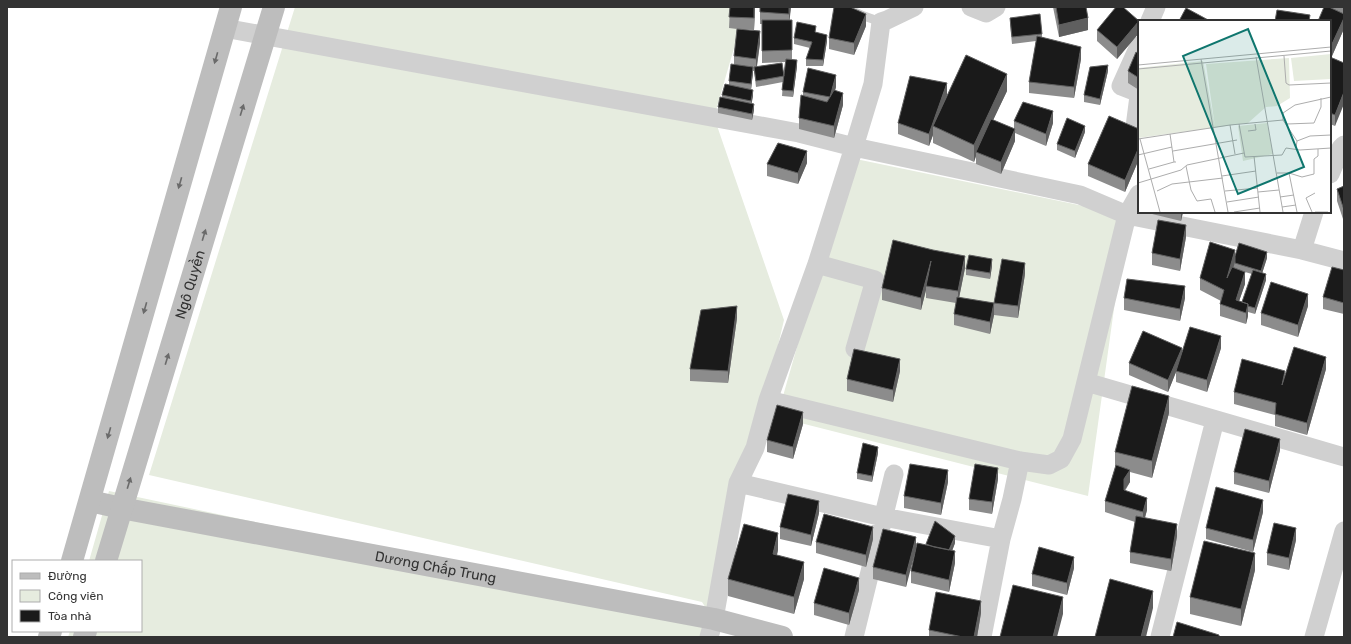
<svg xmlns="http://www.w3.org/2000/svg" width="1351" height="644" font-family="Rubik,sans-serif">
<rect width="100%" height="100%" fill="#fff"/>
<path fill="#e6ecdf" d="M295 7H739L741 24 714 117 784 320 709 637H68L70 631H141V561H89L109 491 713 619 702 602 149 475Z
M851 158 1127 215 1088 496 777 417Z"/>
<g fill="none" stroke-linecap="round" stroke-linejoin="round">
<path stroke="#d0d0d0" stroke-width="9" d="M844 7 864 16 881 22"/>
<path stroke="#d0d0d0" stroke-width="19" d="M971 7 986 13 996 7
M1150 21 1156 7
M224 28 799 133 854 147 1080 195 1127 215 1302 250 1344 261
M1139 46 1121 86 1139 93
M1139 96 1135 127 1139 129
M1330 174 1341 148 1344 145
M1302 250 1314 212
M817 264 875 280 855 349
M1086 382 1344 457
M768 400 1020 461 1049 465 1061 459 1072 439 1127 215 1139 194
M738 483 883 517 1001 539
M709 637 714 619 738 483 755 448 768 400 817 264 854 147 873 84 881 22 887 20 914 7
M854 637 894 474
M982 637 1001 539 1012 499 1020 461
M1160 637 1215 420
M1314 637 1344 531"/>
<g stroke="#bdbdbd" stroke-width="22">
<path id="s1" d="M90 501 121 508 714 619 782 637"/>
<path d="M72 561 231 7"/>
<path id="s2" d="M106 561 274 7"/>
<path d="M49 637 51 631"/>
<path d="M84 637 86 631"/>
</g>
</g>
<path fill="#8c8c8c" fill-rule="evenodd" d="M730 7H755L754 30 740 29 760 43 757 67 782 63 784 77 785 62 762 63V24H760V12L791 7 789 20H792V60L797 66 793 97 782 96 783 82 756 87 754 71H753L751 89 753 96 751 104 754 110 752 120 718 113V107L722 98V95L729 85V81L734 65V56L737 29 729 28Z
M1053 7H1086L1088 30 1059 37Z
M1324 7H1344V41H1343V31L1332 56 1330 55V21Z
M1010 18 1042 34V37L1081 59 1074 98 1029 93V82L1036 41 1012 44 1010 24Z
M1139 21V33L1117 59 1097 41V30Z
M866 26 854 55 829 49V38Z
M816 32 827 41 823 66H806V59L810 48 794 44V38Z
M1139 54V90L1128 83V71Z
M1330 57 1344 63 1335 126 1330 124Z
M1108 71 1100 105 1084 102V95Z
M836 87 835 90 843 105 834 138 799 129V118L803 95V92Z
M1007 91 993 120 1014 129V121L1053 123 1046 146 1015 133V141L1001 174 976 164V156L974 162 933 143V135L929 146 898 134V123L947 95Z
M1139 99V114L1138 113V102Z
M1139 129V159L1125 192 1088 176V164Z
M1085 132 1075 158 1057 150V144Z
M807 163 798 184 767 176V164Z
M1344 186V222L1337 201V189Z
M1148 212H1183L1181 221 1148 213Z
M1186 237 1180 271 1152 265V253Z
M1235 256 1267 258 1262 273 1266 280 1255 314 1248 312V316L1246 324 1220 316V304L1221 301 1200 290V278ZM1245 272 1252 274 1242 302 1239 301 1245 284Z
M992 266 990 279 966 275V269Z
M965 268 959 298 994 303 1025 274 1018 318 994 315 990 334 954 325V314L956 303 926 298V290L921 310 882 300V288Z
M1344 270V314L1323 309V297Z
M1124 298H1185L1180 321 1124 310Z
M1308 306 1298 337 1261 325V313Z
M737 318 728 383 690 381V369Z
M1221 348 1207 392 1176 382V372L1168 392 1129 375V363L1182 353Z
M1326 369 1307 435 1275 426V415L1234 404V392L1285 375Z
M900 371 893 402 847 391V379Z
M1169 413 1152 478 1130 472V482L1125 491 1147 510 1145 518 1177 536 1171 571 1130 563V552L1135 522 1105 512V501L1115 468V452Z
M803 424 793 459 767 452V440Z
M1280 450 1269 493 1234 484V472Z
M878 453 872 482 857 479V473Z
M998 479 992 514 969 510V499Z
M948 482 941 515 904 508V496Z
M1263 512 1253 552 1206 539V528Z
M819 513 811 546 780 539V527Z
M916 537 906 587 873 579V567Z
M873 539 866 567 816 553V542Z
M1296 540 1289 570 1267 565V553Z
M955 543 952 551 955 563 949 592 911 583V571L926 545V544Z
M778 550 777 555 804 579 794 614 728 596V579Z
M1074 568 1067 595 1032 586V574Z
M1255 570 1241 626 1190 614V597Z
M859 590 849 625 814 615V603Z
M981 613 977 637H929V630Z"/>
<path fill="#5f5f5f" d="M754 7H755L754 30Z
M789 7H791L789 26Z
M866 14V26L854 55V43Z
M1088 18V30L1059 37V25Z
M1344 18 1343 31 1332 56V44Z
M1139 21V33L1117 59V47Z
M760 31V43L756 71V59Z
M827 35V41L823 66V60Z
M1081 47V59L1074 98V87Z
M797 60V66L793 97V91Z
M1108 65V71L1100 105V99Z
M753 67V73L751 90V84Z
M1007 74V91L978 152H976V156L974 162V145Z
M836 75V87L830 109V97Z
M947 83V95L933 126V135L929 146V134Z
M753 90V96L751 107V101Z
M1344 92V104L1335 126V115Z
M843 93V105L834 138V126Z
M754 104V110L752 120V114Z
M1053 111V123L1046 146V134Z
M1085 126V132L1075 158V151Z
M1015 129V141L1001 174V162Z
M1139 147V159L1125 192V180Z
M807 151V163L798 184V173Z
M1181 212H1183L1181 221Z
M1186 225V237L1180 271V259Z
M1235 250V262L1227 290V278Z
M1267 252V258L1261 277V271Z
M965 256V268L958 303V291Z
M992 259V266L990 279V273Z
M931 261 926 286V290L921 310V298Z
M1025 263V274L1018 318V306Z
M1245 272V284L1236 310V300Z
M1266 274V280L1255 314V308Z
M1185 286V298L1180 321V309Z
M1308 294V306L1298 337V325Z
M994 303V315L990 334V322Z
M1248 304V316L1246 324V313Z
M737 306V318L728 383V371Z
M1221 336V348L1207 392V380Z
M1182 348V360L1176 371V372L1168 392V380Z
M1326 357V369L1307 435V423Z
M900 359V371L893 402V390Z
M1169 396V413L1152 478V461Z
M803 412V424L793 459V447Z
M1280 439V450L1269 493V481Z
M878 447V453L872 482V476Z
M998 468V479L992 514V502Z
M948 470V482L941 515V503Z
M1130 470V482L1124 491V479Z
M1147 498V510L1143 524V512Z
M1263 500V512L1253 552V540Z
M819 501V513L811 546V535Z
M1177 524V536L1171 571V559Z
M873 527V539L866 567V555Z
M1296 528V540L1289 570V558Z
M778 533V550L773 570V554Z
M955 536V543L949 559V552Z
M916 537V549L906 587V575Z
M955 551V563L949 592V580Z
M1255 553V570L1241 626V609Z
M1074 557V568L1067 595V583Z
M804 562V579L794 614V597Z
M859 578V590L849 625V613Z
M1153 591V608L1146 637H1141Z
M1063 597V614L1057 637H1053Z
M981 601V613L977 637H974Z"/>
<path fill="#1a1a1a" stroke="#5f5f5f" d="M730 7H754V18L729 17Z
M760 7H789V14L760 12Z
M834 7H850L866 14 854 43 829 38Z
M1056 7H1086L1088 18 1059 25Z
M1116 7H1123L1139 21 1117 47 1097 30Z
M1324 7H1329L1344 14V18L1332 44 1330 43V21H1318Z
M1186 8 1210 21H1179Z
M1277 10 1310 15 1309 21H1275Z
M1040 14 1042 34 1012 37 1010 18Z
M762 20H792V50L762 51Z
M797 22 816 26 815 32 827 35 823 60 806 59 812 42 794 38Z
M737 29 760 31 756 59 734 56Z
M1037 36 1081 47 1074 87 1029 82Z
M1136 52 1139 54V78L1128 71Z
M966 55 1007 74 974 145 933 126Z
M1330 57 1344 63V92L1335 115 1330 113Z
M786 59 797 60 793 91 782 90Z
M782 63 784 76 756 81 754 67Z
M731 64 753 67 751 84 729 81Z
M1108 65 1100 99 1084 95 1090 67Z
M808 68 836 75 830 97 834 90 843 93 834 126 799 118 801 95 827 102 830 97 803 92Z
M910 76 947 83 929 134 898 123Z
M725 84 753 90 751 101 722 95Z
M720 97 754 104 752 114 718 107Z
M1023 102 1053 111 1046 134 1014 121Z
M1109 116 1139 129V147L1125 180 1088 164Z
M1067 118 1085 126 1075 151 1057 144Z
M991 119 1015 129 1001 162 976 152Z
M778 143 807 151 798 173 767 164Z
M1344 186V210L1337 189Z
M1158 220 1186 225 1180 259 1152 253Z
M893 240 933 250 965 256 958 291 926 286 931 261 921 298 882 288Z
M1210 242 1235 250 1227 278 1232 267 1245 272 1236 300 1248 304 1246 313 1220 304 1224 290 1200 278Z
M1239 243 1267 252 1261 271 1235 263V256Z
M969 255 992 259 990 273 966 269Z
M1002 259 1025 263 1018 306 994 303Z
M1332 267 1344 270V303L1323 297Z
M1253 270 1266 274 1255 308 1248 306V304L1242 302Z
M1127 279 1185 286 1180 309 1124 298Z
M1271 282 1308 294 1298 325 1261 313Z
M957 297 994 303 990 322 954 314Z
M737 306 728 371 690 369 701 310Z
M1190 327 1221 336 1207 380 1176 371Z
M1143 331 1182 348 1168 380 1129 363Z
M1294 347 1326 357 1307 423 1275 414 1276 403 1234 392 1242 359 1285 371 1282 385Z
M854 349 900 359 893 390 847 379Z
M1132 386 1169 396 1152 461 1115 452Z
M777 405 803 412 793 447 767 440Z
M1245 429 1280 439 1269 481 1234 472Z
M863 443 878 447 872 476 857 473Z
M910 464 948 470 941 503 904 496Z
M975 464 998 468 992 502 969 499Z
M1116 465 1130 470 1124 479V490L1147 498 1143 512 1105 501Z
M1216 487 1263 500 1253 540 1206 528Z
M788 494 819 501 811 535 780 527Z
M824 514 873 527 866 555 816 542Z
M1136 516 1177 524 1171 559 1130 552Z
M935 521 955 536 949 550 934 547 926 544Z
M1274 523 1296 528 1289 558 1267 553Z
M744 524 778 533 773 554 804 562 794 597 728 579Z
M883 529 916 537 906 575 873 567Z
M1204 541 1255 553 1241 609 1190 597Z
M917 543 955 551 949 580 911 571Z
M1039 547 1074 557 1067 583 1032 574Z
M824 568 859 578 849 613 814 603Z
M1110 579 1153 591 1141 637H1095Z
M1013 585 1063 597 1053 637H1000Z
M936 592 981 601 974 637H963L929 630Z
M1177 622 1219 635V637H1173Z"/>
<defs><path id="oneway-solid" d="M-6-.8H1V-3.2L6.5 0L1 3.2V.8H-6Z"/></defs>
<g fill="#6a6a6a">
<use href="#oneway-solid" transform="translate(216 58) rotate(106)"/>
<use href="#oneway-solid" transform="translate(242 110) rotate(-73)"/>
<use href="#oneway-solid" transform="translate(180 183) rotate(106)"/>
<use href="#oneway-solid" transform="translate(204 235) rotate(-73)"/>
<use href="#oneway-solid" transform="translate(145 308) rotate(106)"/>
<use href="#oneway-solid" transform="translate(167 359) rotate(-73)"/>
<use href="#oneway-solid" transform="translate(109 433) rotate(106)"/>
<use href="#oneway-solid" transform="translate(129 483) rotate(-73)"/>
</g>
<g text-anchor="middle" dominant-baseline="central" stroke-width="4" stroke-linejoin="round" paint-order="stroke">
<g font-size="14" fill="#333" stroke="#fff">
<text stroke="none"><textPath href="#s2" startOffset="289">Ngô Quyền</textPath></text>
<text stroke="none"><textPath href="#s1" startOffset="352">Dương Chấp Trung</textPath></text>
</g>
</g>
<g transform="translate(1138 20)">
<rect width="193" height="193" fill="#fff"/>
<path d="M193 34V59L156 61 153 38ZM151 38 152 78 139 86 128 87 110 103 0 118V48L65 41 77 107 68 44ZM129 103 135 134 105 141 100 106Z" fill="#e6ecdf"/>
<path fill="none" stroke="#adadad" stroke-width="1" d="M146 36 148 63 151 65 193 63M118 37 145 192M63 39 90 192M0 45 193 27M0 49 193 31M145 100V93L157 85 193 77M101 104 107 137 144 135 148 128 162 130 193 128M149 104 176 103 183 87V78M92 105 97 134M110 111 118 110 117 104M32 114 36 142H38M0 119 92 105 145 100 159 121 158 128M2 119 22 192M159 121 172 116 193 115M35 131 99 120M0 135 34 127M116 136 122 192M48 146 53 170 59 181 73 179 77 192M11 149 36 142M139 153H151L164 157 176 154V139L180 136V129M151 153 159 192M84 156 118 151M0 163 43 150 49 145 106 133M19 171 34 164 85 158M87 171 120 168M120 172 141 170M142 177 156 175M89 182 121 177M144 187 158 185M96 192 122 188M174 192 168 178 177 173M177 192H190"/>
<path fill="#0f766e" fill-opacity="0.15" stroke="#0f766e" stroke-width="2" d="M110 9 166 147 100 174 45 36Z"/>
<rect width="193" height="193" fill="none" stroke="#333" stroke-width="2"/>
</g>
<rect width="1351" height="644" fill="none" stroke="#333333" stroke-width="16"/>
<rect x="12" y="560" width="130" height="72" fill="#ffffff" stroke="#adadad"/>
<rect x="20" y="573" width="20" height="6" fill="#bdbdbd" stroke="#adadad"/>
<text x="48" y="580" font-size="12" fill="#333333">Đường</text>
<rect x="20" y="590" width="20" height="12" fill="#e6ecdf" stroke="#adadad"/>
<text x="48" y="600" font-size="12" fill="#333333">Công viên</text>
<rect x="20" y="610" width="20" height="12" fill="#1a1a1a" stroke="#adadad"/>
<text x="48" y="620" font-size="12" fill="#333333">Tòa nhà</text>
</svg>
